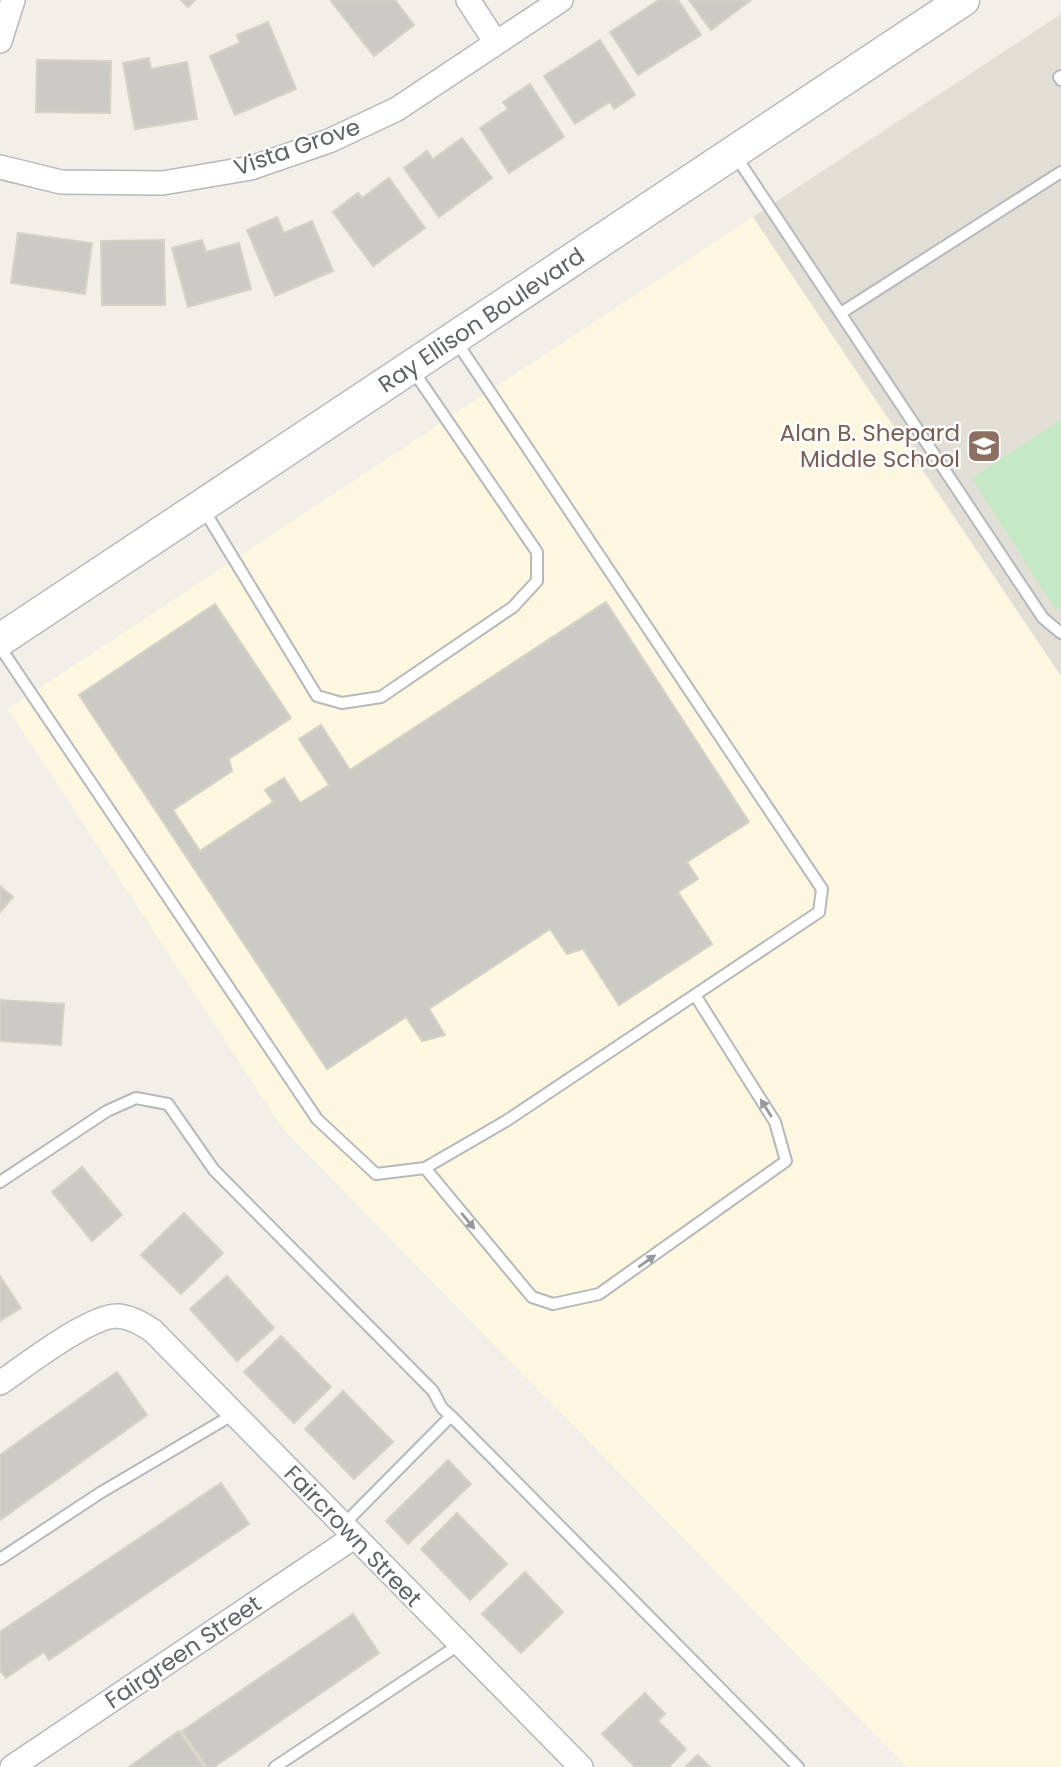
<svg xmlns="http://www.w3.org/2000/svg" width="1061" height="1767" font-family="Poppins,sans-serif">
<rect width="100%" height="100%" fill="#f1efe8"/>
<path fill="#fef7e0" d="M753 217 1061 676V1767H907L283 1129 8 709Z"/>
<path fill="#e1ded6" d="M1061 14V676L753 217Z"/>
<path fill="#c5e8c5" d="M1061 420V607L1056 610 972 478Z"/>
<path fill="#cccac5" stroke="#d6d1c6" stroke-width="2" d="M181 0H195L188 7Z
M333 0H395L414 25 374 56 331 1Z
M659 0H678L701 35 638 75 610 32Z
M689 0H751L711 30Z
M268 22 296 89 235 115 210 56 240 43 237 35Z
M600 40 635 95 614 109 610 102 575 124 544 76Z
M149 58 151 69 187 62 197 119 135 129 123 63Z
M37 60 111 61 110 113 36 112Z
M530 84 564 137 509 173 480 128 508 109 503 102Z
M462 138 492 178 439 217 404 168 427 151 433 159Z
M389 178 425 228 373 266 333 212 358 193 362 198Z
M277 217 284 233 312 221 333 271 275 296 247 230Z
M18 233 92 243 85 294 11 283Z
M164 240 165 305H102L101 241Z
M202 240 206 252 239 243 251 289 188 307 172 248Z
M606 602 749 822 687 862 698 879 678 892 712 944 619 1005 583 949 567 954 550 929 429 1009 445 1035 422 1041 406 1017 327 1069 79 695 215 604 291 718 229 759 232 771 173 810 200 851 273 802 265 790 284 778 300 803 329 785 299 739 321 725 350 770Z
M0 886 13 897 0 912Z
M0 1000 64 1004 61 1045 0 1041Z
M82 1167 122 1215 92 1241 52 1192Z
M184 1213 223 1253 181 1294 141 1255Z
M0 1276 21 1308 0 1321Z
M227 1276 274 1328 237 1361 190 1309Z
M281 1336 331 1387 294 1423 244 1372Z
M117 1372 147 1415 0 1520V1455Z
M343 1391 393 1442 354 1479 305 1429Z
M448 1460 471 1484 408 1544 386 1521Z
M221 1483 249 1524 49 1660 44 1652 6 1678 0 1670V1632Z
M457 1513 507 1564 470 1600 421 1549Z
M525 1572 563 1612 521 1653 482 1614Z
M353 1614 379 1653 214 1767H207L182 1731Z
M645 1693 665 1714 658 1721 686 1749 669 1767H635L602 1734Z
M179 1731 204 1767H129Z
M698 1755 710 1767H685Z"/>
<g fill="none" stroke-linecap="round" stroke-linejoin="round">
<g stroke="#b5b8bc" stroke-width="14">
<path id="service" d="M1061 76 1059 77 1061 80
M735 155 1043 618 1061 633
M841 313 1061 172
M204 510 317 696 342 703 381 697 513 607 537 581V552L412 369
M0 647 317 1119 376 1174 425 1168 506 1121 819 912 822 889 456 341
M425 1168 532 1297 553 1304 599 1294 786 1161 775 1122 695 995
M0 1182 107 1111 136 1098 168 1104 214 1170 433 1391 442 1408 451 1416 343 1525
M451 1416 798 1767
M0 1559 100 1493 234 1414
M275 1767 460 1644"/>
</g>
<g stroke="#b5b8bc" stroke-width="26">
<path id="minor" d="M468 0 496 43
M0 41 13 0
M0 167 61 182 163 183 251 168 329 141 397 109 561 0
M0 1383C25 1366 90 1315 118 1316 130 1317 143 1324 153 1331L581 1767
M12 1767 354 1537"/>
</g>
<g stroke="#b6babf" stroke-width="35">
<g id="secondary">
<path id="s1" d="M0 640 963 0"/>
</g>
</g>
<use href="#service" stroke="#fff" stroke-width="10"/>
<use href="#minor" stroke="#fff" stroke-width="23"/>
<use href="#secondary" stroke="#fff" stroke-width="32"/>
</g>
<defs><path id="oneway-solid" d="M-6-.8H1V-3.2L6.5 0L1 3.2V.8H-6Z" transform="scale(1.75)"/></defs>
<g fill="#979a9d">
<use href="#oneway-solid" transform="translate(766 1108) rotate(-122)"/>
<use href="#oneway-solid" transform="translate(468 1221) rotate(50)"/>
<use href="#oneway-solid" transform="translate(647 1261) rotate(-35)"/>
</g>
<defs>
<g id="school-square" transform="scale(1.75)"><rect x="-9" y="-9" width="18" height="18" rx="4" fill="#8d6e63" stroke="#fff"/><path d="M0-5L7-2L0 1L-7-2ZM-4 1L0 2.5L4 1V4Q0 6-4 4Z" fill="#fff"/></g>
</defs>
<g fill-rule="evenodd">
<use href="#school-square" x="984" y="446"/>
</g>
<g text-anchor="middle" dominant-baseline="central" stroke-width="5" stroke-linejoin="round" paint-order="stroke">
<g font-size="23" fill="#5f6368" stroke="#fff">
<text transform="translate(297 147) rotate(-19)">Vista Grove</text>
<text stroke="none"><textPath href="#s1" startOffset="578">Ray Ellison Boulevard</textPath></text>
<text transform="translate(353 1536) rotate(46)">Faircrown Street</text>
<text transform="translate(183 1652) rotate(-34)">Fairgreen Street</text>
</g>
<g font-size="23" fill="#785e54" stroke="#fff" text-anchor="end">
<text x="960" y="433">Alan B. Shepard<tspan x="960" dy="26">Middle School</tspan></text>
</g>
</g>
</svg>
